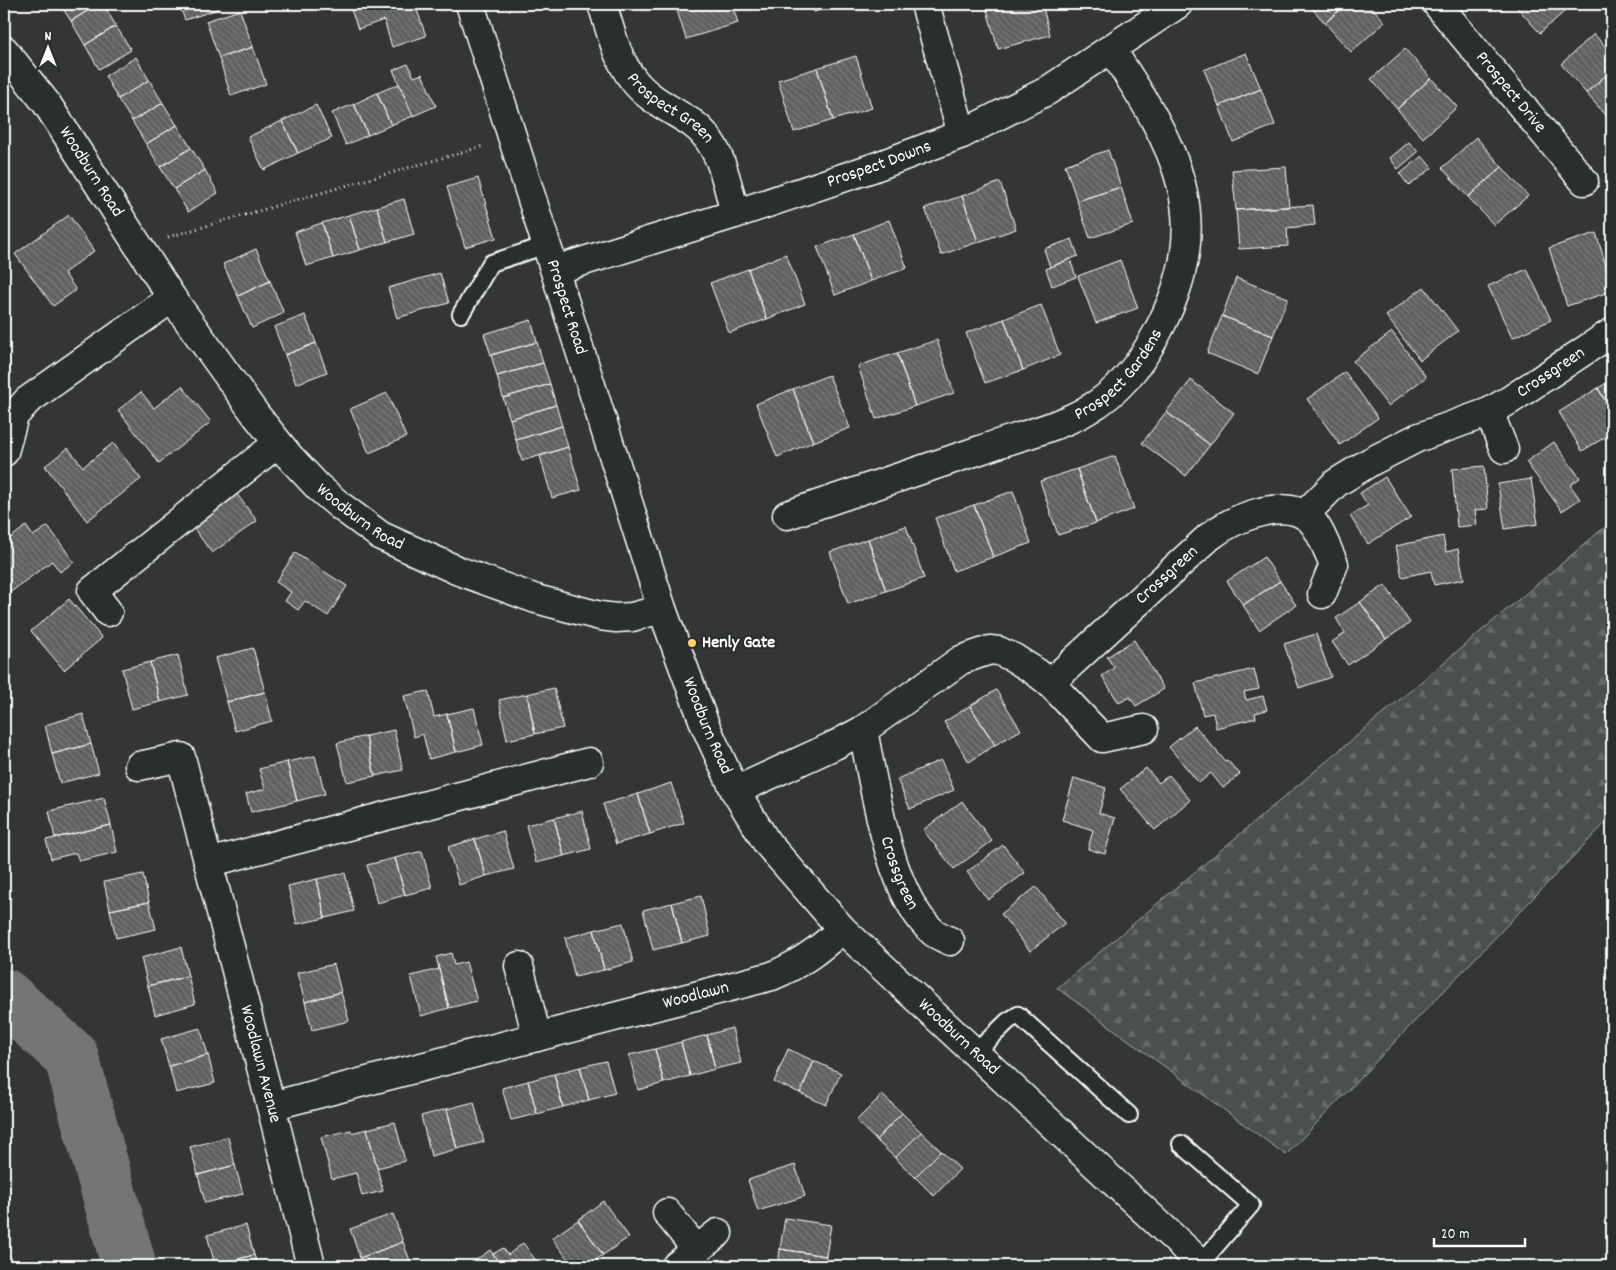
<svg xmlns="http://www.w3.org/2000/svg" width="1616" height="1270" font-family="Dekko,sans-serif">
<defs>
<pattern id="forest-firs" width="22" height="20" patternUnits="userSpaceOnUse" patternTransform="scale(1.25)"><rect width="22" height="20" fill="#4c4f50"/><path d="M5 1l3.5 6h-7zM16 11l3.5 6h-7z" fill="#67696a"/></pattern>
<pattern id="building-back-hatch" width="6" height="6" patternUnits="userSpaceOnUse" patternTransform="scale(1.25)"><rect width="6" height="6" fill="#5f6162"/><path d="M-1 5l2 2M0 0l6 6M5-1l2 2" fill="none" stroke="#77797a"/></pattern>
</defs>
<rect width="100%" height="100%" fill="#333536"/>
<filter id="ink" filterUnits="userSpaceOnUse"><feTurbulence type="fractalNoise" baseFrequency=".02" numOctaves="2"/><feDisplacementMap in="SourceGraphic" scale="10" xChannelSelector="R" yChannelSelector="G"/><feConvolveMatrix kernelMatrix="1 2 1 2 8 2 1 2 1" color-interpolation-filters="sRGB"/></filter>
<g filter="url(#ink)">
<path fill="url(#forest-firs)" stroke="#a6a7a8" d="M1612 521V816L1286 1155 1057 988Z"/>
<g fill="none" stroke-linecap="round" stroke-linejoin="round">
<path stroke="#737576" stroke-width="55" d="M4 996 71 1056 129 1266"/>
</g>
<path fill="url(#building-back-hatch)" stroke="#fff" d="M60 4H99L71 21Z
M99 4H103L116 26 85 45 71 21Z
M179 4H216L218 9 185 20Z
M349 4H415L426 36 392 47 384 20 358 29Z
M675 4H732L738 23 686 39Z
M812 4H843L814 12Z
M985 4H1011L987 10Z
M1011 4H1042L1050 35 998 49 987 10Z
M1308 4H1346L1325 23Z
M1346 4H1369L1385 22 1351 52 1325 23Z
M1514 4H1573L1540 33Z
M240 10 253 47 219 58 206 21Z
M116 26 131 50 99 69 85 45Z
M1594 34 1612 54V70L1586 93 1561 64Z
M253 47 266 84 231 96 219 58Z
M1405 49 1431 78 1397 109 1371 79Z
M1246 53 1261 89 1219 106 1204 70Z
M856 56 872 108 833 120 817 68Z
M136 57 149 80 118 99 105 76Z
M408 64 414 77 422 74 436 106 413 116 393 70Z
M817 68 833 120 794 132 778 80Z
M1612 70V122L1586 93Z
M1431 78 1457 107 1423 138 1397 109Z
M149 80 163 103 132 121 118 99Z
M399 84 413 116 391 125 377 93Z
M1261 89 1275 125 1233 142 1219 106Z
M377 93 391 125 368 135 354 104Z
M163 103 177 125 146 144 132 121Z
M354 104 368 135 346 145 332 113Z
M316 105 332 138 298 153 282 121Z
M282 121 298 153 264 170 248 137Z
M177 125 191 148 160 167 146 144Z
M1476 137 1502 167 1468 197 1442 168Z
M1409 142 1418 152 1398 169 1390 158Z
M191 148 205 170 174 189 160 167Z
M1108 150 1121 187 1077 201 1065 165Z
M1422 156 1432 168 1409 186 1400 174Z
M1286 167 1289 207 1236 210 1232 170Z
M1502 167 1528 196 1494 225 1468 197Z
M205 170 218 193 188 212 174 189Z
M478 178 496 238 465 247 447 187Z
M1000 182 1016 229 978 242 962 196Z
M1121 187 1133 224 1090 238 1077 201Z
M962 196 978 242 941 255 925 208Z
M404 199 414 234 387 242 377 207Z
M1313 205 1315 225 1287 228 1288 246 1239 249 1236 210Z
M377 207 387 242 360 250 349 215Z
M69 215 94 251 64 273 76 290 53 306 15 254Z
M349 215 360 250 333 258 322 223Z
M889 220 907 268 871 281 854 234Z
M322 223 333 258 306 266 295 232Z
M1596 233 1612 285V291L1567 306 1549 248Z
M854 234 871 281 835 295 817 247Z
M1072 239 1078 256 1050 267 1044 249Z
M256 249 270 281 238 296 223 264Z
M786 254 805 304 767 319 748 269Z
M1070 259 1076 277 1052 286 1046 269Z
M1120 260 1138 308 1096 323 1078 276Z
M748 269 767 319 729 333 710 283Z
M1527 269 1551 320 1512 338 1488 286Z
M440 273 449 303 397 318 388 288Z
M1236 278 1288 298 1273 336 1222 316Z
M270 281 284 313 252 328 238 296Z
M1424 287 1458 331 1420 360 1386 316Z
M1041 305 1060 355 1023 370 1004 319Z
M305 315 316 343 285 355 274 327Z
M1222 316 1273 336 1258 374 1207 353Z
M1004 319 1023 370 985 383 966 333Z
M531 320 537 342 491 355 484 334Z
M1392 332 1426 377 1388 406 1353 361Z
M937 340 954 393 915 406 897 353Z
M537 342 543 363 497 376 491 355Z
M316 343 327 372 296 384 285 355Z
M897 353 915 406 876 419 858 366Z
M543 363 550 384 503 398 497 376Z
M1345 372 1378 418 1340 445 1307 399Z
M829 375 850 428 813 442 793 389Z
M1191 380 1234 413 1210 445 1166 412Z
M1612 380V413L1598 388Z
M550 384 556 405 510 419 503 398Z
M182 386 211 422 159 463 118 410 141 392 154 408Z
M1598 388 1612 413V433L1582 451 1559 412Z
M793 389 813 442 777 457 756 404Z
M387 393 406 437 369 453 350 409Z
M556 405 562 426 516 440 510 419Z
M1166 412 1210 445 1186 476 1142 443Z
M562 426 568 447 522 461 516 440Z
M1554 442 1580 478 1570 485 1580 499 1562 511 1526 462Z
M113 443 141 479 87 521 45 466 68 448 83 467Z
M568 447 581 490 552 498 540 456Z
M1115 456 1134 509 1096 523 1077 469Z
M1484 466 1488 509 1475 510 1477 525 1457 527 1452 469Z
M1077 469 1096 523 1058 535 1040 481Z
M1385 477 1411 517 1368 544 1350 516 1368 505 1360 493Z
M1531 479 1538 524 1505 529 1498 484Z
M1013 491 1031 543 993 557 974 505Z
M236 493 257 521 212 553 192 526Z
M974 505 993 557 954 571 935 518Z
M26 526 33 536 48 526 74 562 60 572 52 561 4 597V543Z
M906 526 924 578 886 591 868 539Z
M1443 536 1446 552 1458 549 1464 579 1434 585 1431 571 1402 577 1396 546Z
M868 539 886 591 848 604 830 552Z
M295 553 347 586 328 616 305 601 298 610 285 601 291 592 276 582Z
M1264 557 1280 581 1243 605 1227 581Z
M1280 581 1296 605 1259 630 1243 605Z
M1385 585 1410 623 1386 639 1360 602Z
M69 599 102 638 64 670 31 631Z
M1360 602 1386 639 1348 665 1332 642 1345 633 1336 618Z
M1316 634 1331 677 1299 688 1284 644Z
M1134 640 1164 689 1136 706 1130 697 1119 703 1102 676 1114 668 1107 657Z
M253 648 265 692 227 702 215 658Z
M178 655 188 695 160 702 150 662Z
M150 662 160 702 132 709 122 669Z
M1254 669 1259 689 1244 692 1246 700 1263 696 1267 710 1255 713 1256 718 1216 728 1213 713 1203 715 1195 683Z
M554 688 563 728 535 734 527 694Z
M996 690 1021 730 995 745 970 706Z
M428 691 434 717 447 714 456 752 429 759 423 734 414 737 404 696Z
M265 692 272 721 235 731 227 702Z
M527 694 535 734 507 740 499 700Z
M970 706 995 745 969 762 944 722Z
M474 708 483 745 456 752 447 714Z
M83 714 91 744 52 754 45 725Z
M1195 726 1225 761 1227 760 1240 774 1223 788 1211 773 1199 783 1169 747Z
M394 730 403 770 375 776 366 736Z
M366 736 375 776 347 782 337 743Z
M91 744 99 773 60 783 52 754Z
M315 756 325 794 297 801 287 762Z
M941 760 954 790 910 809 897 779Z
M287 762 297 801 251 812 246 794 265 789 259 769Z
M1146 768 1159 783 1169 775 1190 800 1155 830 1120 789Z
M1074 778 1106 788 1099 813 1115 818 1105 854 1088 849 1093 830 1062 820Z
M671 783 684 823 650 834 638 794Z
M638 794 650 834 616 844 603 804Z
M104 798 111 825 55 838 49 811Z
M962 801 992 841 954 869 923 830Z
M582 811 591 849 564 856 554 818Z
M554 818 564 856 536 863 526 825Z
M111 825 117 852 79 861 76 853 51 859 46 840Z
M503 831 514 869 486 876 475 839Z
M475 839 486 876 459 885 448 847Z
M1003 845 1025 873 988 900 967 872Z
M422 851 432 888 405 895 395 858Z
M395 858 405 895 377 903 367 865Z
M345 873 354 911 325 918 317 879Z
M143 874 149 902 110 910 104 882Z
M317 879 325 918 297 924 288 886Z
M1036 887 1065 923 1030 951 1001 914Z
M701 896 710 936 682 943 672 903Z
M149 902 156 929 116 938 110 910Z
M672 903 682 943 653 950 643 910Z
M623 923 633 962 604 970 594 930Z
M594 930 604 970 575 977 565 938Z
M181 947 188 976 148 986 141 958Z
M451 953 454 965 466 962 477 1001 449 1008 436 957Z
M334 964 341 992 305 1002 297 973Z
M439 969 449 1008 421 1016 411 976Z
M188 976 195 1004 155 1015 148 986Z
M341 992 349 1021 312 1030 305 1002Z
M200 1028 208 1055 169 1066 161 1039Z
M732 1028 741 1063 715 1069 707 1035Z
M707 1035 715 1069 690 1076 681 1042Z
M681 1042 690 1076 664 1083 655 1049Z
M655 1049 664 1083 638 1090 629 1055Z
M788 1049 814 1061 800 1093 774 1082Z
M208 1055 215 1083 176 1093 169 1066Z
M606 1061 615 1093 589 1100 580 1067Z
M814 1061 841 1073 826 1105 800 1093Z
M580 1067 589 1100 563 1107 554 1074Z
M554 1074 563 1107 537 1114 528 1081Z
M528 1081 537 1114 511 1120 502 1088Z
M882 1095 902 1113 876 1140 856 1121Z
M474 1102 484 1142 457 1149 447 1109Z
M447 1109 457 1149 431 1156 421 1116Z
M902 1113 921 1132 895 1158 876 1140Z
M395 1122 405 1161 377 1168 367 1129Z
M367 1129 383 1191 362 1196 356 1173 332 1179 321 1137 351 1130V1133Z
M921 1132 941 1151 915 1177 895 1158Z
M228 1137 235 1165 198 1175 190 1147Z
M941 1151 960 1169 934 1196 915 1177Z
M235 1165 243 1194 205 1203 198 1175Z
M795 1165 805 1196 758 1211 748 1180Z
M603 1201 629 1237 603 1255 578 1220Z
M393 1214 403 1242 360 1258 350 1229Z
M785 1218 831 1225 826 1256 780 1249Z
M578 1220 603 1255 588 1266H573L552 1238Z
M246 1225 254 1255 215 1265 207 1235Z
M403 1242 412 1266H363L360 1258Z
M523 1243 540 1266H502L493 1254 503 1248 508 1255Z
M780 1249 826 1256 825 1266H778Z
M490 1250 502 1266H481L476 1260Z
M254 1255 258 1266H215V1265Z"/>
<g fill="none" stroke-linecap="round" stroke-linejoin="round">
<g stroke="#fff" stroke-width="20">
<path id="service" d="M461 314 491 263 547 245
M975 1053 1008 1021 1018 1015 1129 1115
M1181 1144 1251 1205 1201 1263"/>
</g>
<g stroke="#fff" stroke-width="31">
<g id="minor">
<path id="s1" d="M602 4C610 28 616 57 632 78 647 99 671 109 692 123 721 143 727 183 735 214"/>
<path d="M925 4 962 134"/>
<path id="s2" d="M1437 4 1584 181"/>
<path id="s3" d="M555 270 735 214 875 167 962 134 1047 91 1178 4"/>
<path d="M1489 412 1504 449"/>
<path d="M4 452 14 416 27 401 172 298"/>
<path id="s4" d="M787 515C852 493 918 471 983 449 1016 437 1060 427 1089 409 1120 391 1142 362 1158 331 1218 217 1175 146 1111 49"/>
<path id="s5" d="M1304 515 1336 483 1370 462 1417 438 1489 412 1510 400 1611 333"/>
<path d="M108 612 92 591 278 443"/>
<path id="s6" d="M1050 683 1209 537C1232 519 1284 496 1310 519 1321 530 1327 550 1334 564L1322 594"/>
<path id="s7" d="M863 730C874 785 889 895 933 932 938 936 944 938 950 941"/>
<path id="s8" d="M139 766 181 757 271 1106 311 1266"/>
<path d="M735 791 835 745 863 730 961 660 990 650 999 651 1014 658 1036 672 1050 683 1102 738 1144 729"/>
<path d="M208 863 589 762"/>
<path d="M519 966 537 1037"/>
<path id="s9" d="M271 1106 772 976C800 964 819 950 842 929"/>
<path d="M667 1213 696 1249"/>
<path d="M676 1266 718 1233"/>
</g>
</g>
<g stroke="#fff" stroke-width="31">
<g id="tertiary">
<path id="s10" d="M470 4 662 609 705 725 735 791 767 843 842 929 1204 1266"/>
<path id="s11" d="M4 50 47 104 172 298 256 415 288 455 318 487 339 505 381 536 459 571 536 599 600 616 616 618 632 617 662 609"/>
</g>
</g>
<path stroke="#fff" stroke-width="3" stroke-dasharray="1 4" stroke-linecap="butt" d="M168 237 484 146"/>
<use href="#service" stroke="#2a2d2e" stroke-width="16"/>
<use href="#minor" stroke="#2a2d2e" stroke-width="28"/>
<use href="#tertiary" stroke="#2a2d2e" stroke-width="28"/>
</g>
</g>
<circle fill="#ffd166" stroke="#2a2d2e" stroke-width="2" cx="692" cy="643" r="5"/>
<g text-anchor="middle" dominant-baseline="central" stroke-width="4" stroke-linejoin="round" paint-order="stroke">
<g font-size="18" fill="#fff" stroke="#2a2d2e">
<text stroke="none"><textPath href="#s2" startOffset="115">Prospect Drive</textPath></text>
<text stroke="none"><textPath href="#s1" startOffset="129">Prospect Green</textPath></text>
<text stroke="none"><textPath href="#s3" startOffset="341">Prospect Downs</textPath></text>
<text stroke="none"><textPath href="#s11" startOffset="150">Woodburn Road</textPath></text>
<text stroke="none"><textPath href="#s10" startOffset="318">Prospect Road</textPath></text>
<text stroke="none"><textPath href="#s4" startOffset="366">Prospect Gardens</textPath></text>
<text stroke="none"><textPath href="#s5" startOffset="288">Crossgreen</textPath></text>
<text stroke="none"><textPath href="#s11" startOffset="591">Woodburn Road</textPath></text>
<text stroke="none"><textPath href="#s6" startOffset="159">Crossgreen</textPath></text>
<text stroke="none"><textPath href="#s10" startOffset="760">Woodburn Road</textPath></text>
<text stroke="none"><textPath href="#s7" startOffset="148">Crossgreen</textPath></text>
<text stroke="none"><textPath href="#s9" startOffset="439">Woodlawn</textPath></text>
<text stroke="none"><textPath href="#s10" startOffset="1165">Woodburn Road</textPath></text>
<text stroke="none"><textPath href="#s8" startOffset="360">Woodlawn Avenue</textPath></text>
</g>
<g font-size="18" font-weight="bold" fill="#fff" stroke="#2a2d2e" text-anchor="start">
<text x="702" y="643">Henly Gate</text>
</g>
</g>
<rect width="1616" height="1270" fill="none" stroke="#2a2d2e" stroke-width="20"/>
<rect x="10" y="10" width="1596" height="1250" fill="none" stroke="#fff" stroke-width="2" filter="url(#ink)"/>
<g transform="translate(48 48)" stroke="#2a2d2e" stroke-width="4" paint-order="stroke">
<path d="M0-4L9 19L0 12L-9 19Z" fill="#ffffff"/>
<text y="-8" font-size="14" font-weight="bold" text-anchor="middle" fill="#ffffff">N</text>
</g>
<path d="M1434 1238v8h91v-8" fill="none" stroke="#ffffff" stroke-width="2.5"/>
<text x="1441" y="1238" font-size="15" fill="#ffffff" stroke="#2a2d2e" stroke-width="4" paint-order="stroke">20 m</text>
</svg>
